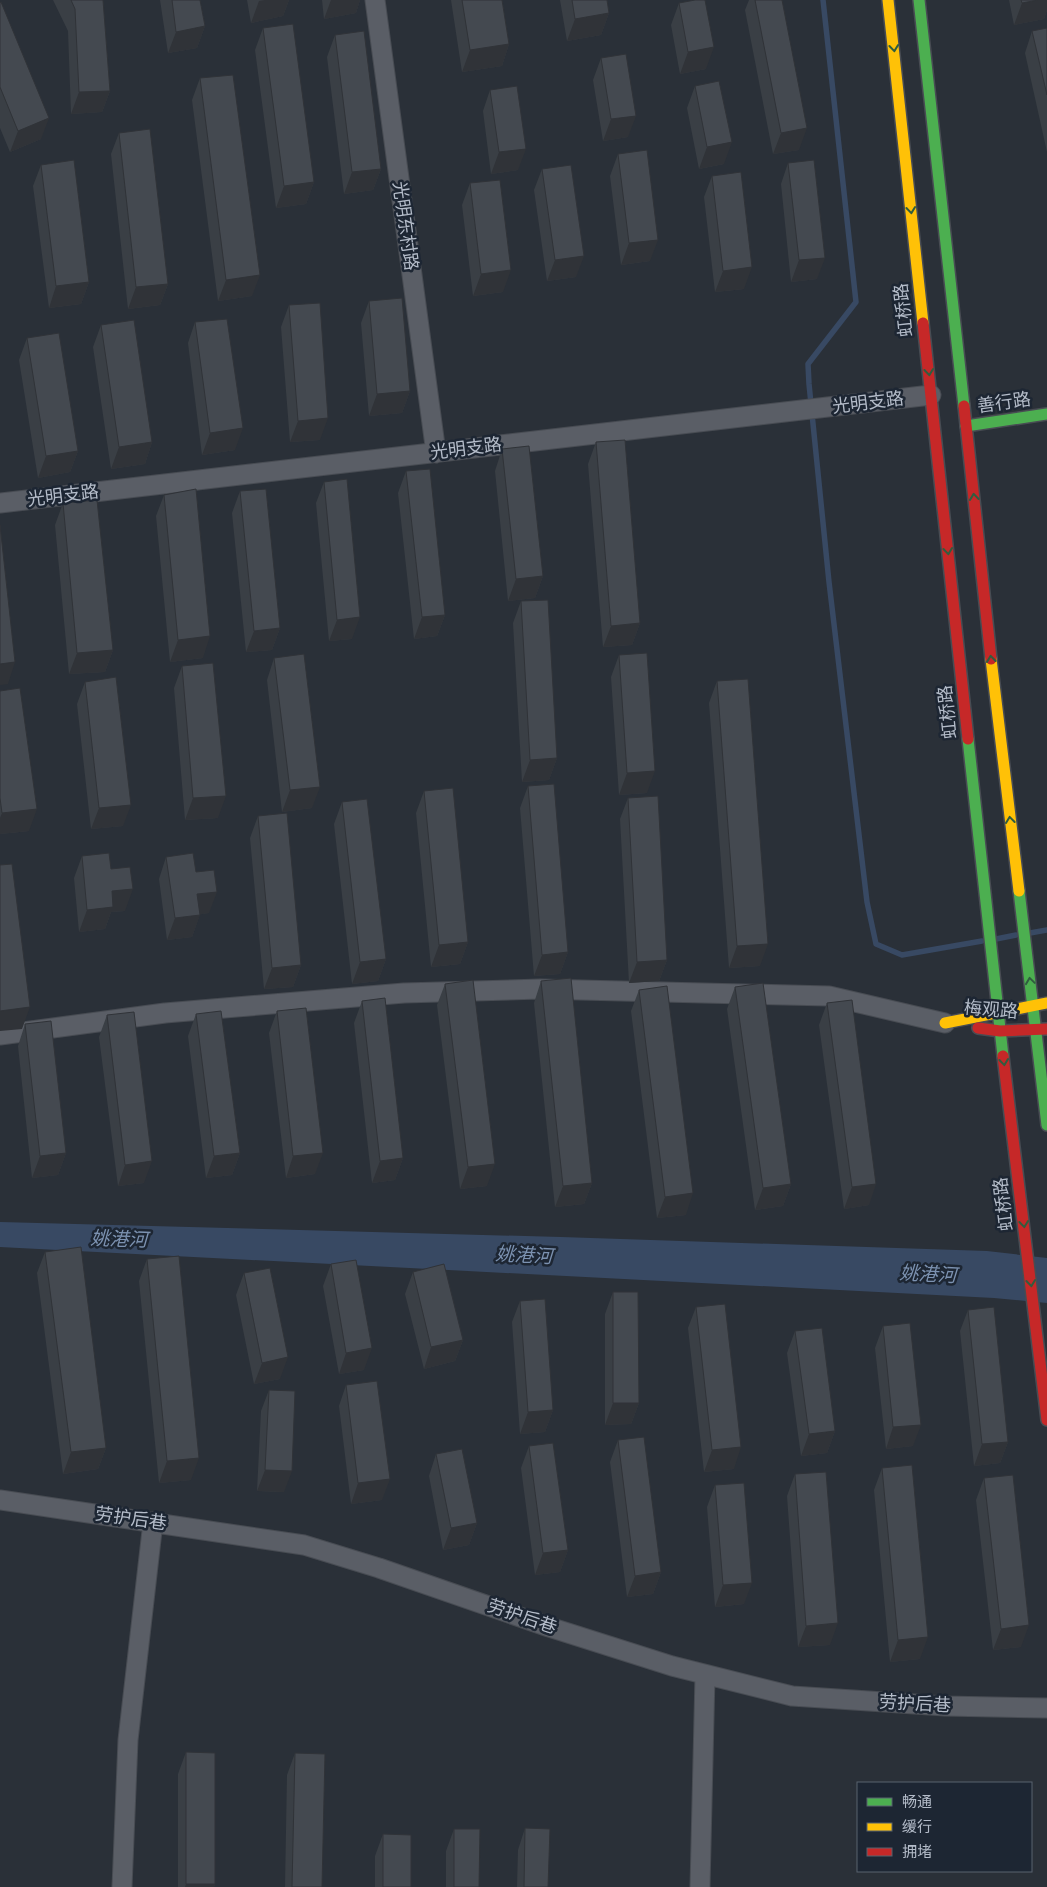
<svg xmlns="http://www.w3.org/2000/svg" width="1047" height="1887" font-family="'Sofia Sans Condensed','Noto Sans SC',sans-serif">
<rect width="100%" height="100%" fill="#2a3038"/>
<path fill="#384963" d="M0 1222 561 1237 987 1251 1047 1258V1303L994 1298 0 1247Z"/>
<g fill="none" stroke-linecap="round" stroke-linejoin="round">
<path stroke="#384963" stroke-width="5.5" d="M823 0 856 302 808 364 809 384 829 582 867 902 876 944 902 955 982 941
M1030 933 1047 930
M996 939 1016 935"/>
<g stroke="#484c53" stroke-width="21">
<path id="street" d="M375 0 436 453
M0 503 931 395
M0 1035 165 1013 404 993 540 989 829 996 945 1023
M0 1500 304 1545 379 1568 549 1627 672 1666 792 1696 945 1706 1047 1708
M122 1887 128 1740 153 1522
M700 1887 705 1675"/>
</g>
<g stroke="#484c53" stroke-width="14">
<path id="fast" d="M919 0 964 406
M966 426 1047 414
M968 739 1003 1056
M1019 891 1047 1125"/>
</g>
<g stroke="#484c53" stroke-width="14">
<path id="slow" d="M888 0 923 323
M991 659 1019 891
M945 1023 1047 1003"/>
</g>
<g stroke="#484c53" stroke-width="14">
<path id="jam" d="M923 323 968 739
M964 406 991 659
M978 1028 1000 1031 1047 1029
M1003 1056 1047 1420"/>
</g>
<use href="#street" stroke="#5a5e66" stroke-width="19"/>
<use href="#fast" stroke="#4caf50" stroke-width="11"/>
<use href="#slow" stroke="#ffc107" stroke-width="11"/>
<use href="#jam" stroke="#c62828" stroke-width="11"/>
</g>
<path fill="#3a3f45" d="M53 0H103L110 91 102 112 71 114 68 31Z
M160 0H200L205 26 197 48 168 53Z
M247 0H289L283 16 251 23Z
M322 0H360L356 13 324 19Z
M451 0H502L509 44 502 66 462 72Z
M560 0H607L609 13 601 35 567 41Z
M749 0H782L799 150 773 154 745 10Z
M1009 0H1047V10L1044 19 1014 25Z
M0 3 41 139 10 152 0 128Z
M679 3 706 69 680 74 671 25Z
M263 28 314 182 306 204 276 208 255 50Z
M1047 28V152L1025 53 1032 31Z
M335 35 381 169 373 190 344 194 327 57Z
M601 58 628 137 603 141 593 80Z
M200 78 252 296 218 301 192 100Z
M695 86 724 164 699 169 687 108Z
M490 90 518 170 491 174 483 111Z
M119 133 168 284 160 305 128 309 111 154Z
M618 154 650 261 621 265 610 176Z
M788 163 817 279 791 282 781 184Z
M41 165 89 282 81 304 49 308 33 186Z
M542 169 576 277 547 281 534 190Z
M712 176 744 289 715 292 704 197Z
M470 183 503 292 473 296 462 205Z
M369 301 410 391 402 413 369 416 361 323Z
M289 305 320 440 290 442 281 327Z
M195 322 235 450 202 455 188 343Z
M101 325 152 442 145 464 111 469 93 347Z
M27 338 78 451 70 472 38 478 19 360Z
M596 442 640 623 632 645 603 647 588 464Z
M502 449 543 576 535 598 508 601 495 471Z
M406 471 445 615 437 636 414 639 398 493Z
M324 482 352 639 329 641 316 503Z
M240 491 280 628 272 650 246 652 232 513Z
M164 495 203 658 170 662 156 516Z
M63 503 113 650 105 672 69 674 55 525Z
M521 601 557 758 549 780 522 782 513 623Z
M619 655 647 793 619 795 611 677Z
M274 658 312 808 282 812 267 680Z
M182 666 218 818 185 820 174 688Z
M717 681 760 966 729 968 709 703Z
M85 682 123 826 91 829 77 704Z
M0 691 29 831 0 834Z
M528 786 568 952 560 974 534 976 520 808Z
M424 791 468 942 460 964 431 967 416 813Z
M628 798 667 960 659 981 629 983 620 819Z
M342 802 386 959 378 981 352 984 334 824Z
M258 816 301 965 293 987 264 989 250 838Z
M82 856 111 869 125 911 111 912 105 929 79 932 74 878Z
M166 857 196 872 209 913 200 914 192 937 167 940 159 879Z
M541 981 592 1183 584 1204 555 1207 534 1003Z
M445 984 487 1186 460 1189 437 1005Z
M735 987 791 1184 783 1206 755 1210 727 1009Z
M639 990 686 1215 657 1218 631 1011Z
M362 1001 403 1158 395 1180 372 1183 354 1023Z
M827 1003 869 1205 844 1209 819 1025Z
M277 1011 315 1174 286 1178 269 1033Z
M196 1014 240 1153 232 1175 206 1178 188 1036Z
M107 1015 144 1183 118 1186 99 1037Z
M25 1024 66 1153 58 1175 32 1178 18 1046Z
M45 1252 106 1448 98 1469 63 1474 37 1273Z
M147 1259 191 1480 159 1483 139 1281Z
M331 1264 364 1370 339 1374 323 1286Z
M413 1272 463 1340 455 1361 424 1369 405 1294Z
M244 1273 280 1379 254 1384 236 1295Z
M613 1292 639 1403 631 1424 605 1425V1314Z
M520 1301 553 1410 545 1432 520 1434 512 1322Z
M696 1307 734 1469 704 1472 688 1328Z
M968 1310 1008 1442 1000 1463 974 1466 960 1331Z
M883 1326 913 1446 886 1449 875 1348Z
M795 1331 835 1431 827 1453 801 1456 787 1353Z
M346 1385 382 1500 351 1504 339 1406Z
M269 1390 284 1492 257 1491 261 1411Z
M618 1440 661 1572 653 1594 627 1597 610 1462Z
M529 1446 568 1550 560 1572 535 1575 521 1468Z
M436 1454 477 1523 469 1545 443 1550 429 1476Z
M882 1468 920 1659 890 1662 874 1490Z
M795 1474 830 1645 798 1647 787 1496Z
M984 1478 1021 1647 993 1650 976 1500Z
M715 1485 744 1604 715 1607 707 1507Z
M186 1752 215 1884 214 1887H178V1774Z
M295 1753 322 1887H285L287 1775Z
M525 1828 548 1887H517L518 1850Z
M454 1829 479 1887H446V1851Z
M383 1834 411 1887H375V1856Z"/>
<path fill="#303338" d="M265 0H289L283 16 251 23 259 1Z
M331 0H360L356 13 324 19Z
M1038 0H1047V10L1044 19 1014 25 1022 3Z
M609 13 601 35 567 41 575 19Z
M205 26 197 48 168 53 176 32Z
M509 44 502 66 462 72 470 50Z
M714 47 706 69 680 74 688 52Z
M110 91 102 112 71 114 79 92Z
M636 116 628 137 603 141 611 119Z
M49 118 41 139 10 152 18 131Z
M807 128 799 150 773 154 781 133Z
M732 142 724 164 699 169 707 147Z
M526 149 518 170 491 174 499 152Z
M381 169 373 190 344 194 352 172Z
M314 182 306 204 276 208 284 186Z
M658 240 650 261 621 265 629 243Z
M584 256 576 277 547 281 555 260Z
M825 258 817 279 791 282 799 260Z
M752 267 744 289 715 292 723 271Z
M511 270 503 292 473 296 481 274Z
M260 275 252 296 218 301 226 280Z
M89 282 81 304 49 308 56 286Z
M168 284 160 305 128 309 136 287Z
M410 391 402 413 369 416 377 394Z
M328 418 320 440 290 442 298 421Z
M243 428 235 450 202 455 210 433Z
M152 442 145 464 111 469 119 447Z
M78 451 70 472 38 478 46 456Z
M543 576 535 598 508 601 516 579Z
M445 615 437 636 414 639 422 617Z
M360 617 352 639 329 641 337 620Z
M640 623 632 645 603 647 611 626Z
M280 628 272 650 246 652 254 631Z
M210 636 203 658 170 662 178 640Z
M113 650 105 672 69 674 77 653Z
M15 662 8 684 0 685V664Z
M557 758 549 780 522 782 530 760Z
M655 771 647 793 619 795 627 773Z
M320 787 312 808 282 812 290 790Z
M226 796 218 818 185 820 193 798Z
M131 805 123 826 91 829 99 808Z
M37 809 29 831 0 834V818L2 813Z
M133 889 125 911 111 912 105 929 79 932 87 910 112 891Z
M217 892 209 913 189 916 197 894Z
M200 915 192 937 167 940 175 918Z
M468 942 460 964 431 967 439 945Z
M768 944 760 966 729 968 737 946Z
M568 952 560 974 534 976 542 955Z
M386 959 378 981 352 984 360 962Z
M667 960 659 981 629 983 637 962Z
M301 965 293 987 264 989 272 968Z
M30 1007 22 1029 0 1031V1011Z
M66 1153 58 1175 32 1178 40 1156Z
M240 1153 232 1175 206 1178 214 1156Z
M323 1153 315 1174 286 1178 293 1156Z
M403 1158 395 1180 372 1183 380 1161Z
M152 1161 144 1183 118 1186 125 1165Z
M495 1164 487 1186 460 1189 468 1167Z
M592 1183 584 1204 555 1207 563 1186Z
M791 1184 783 1206 755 1210 763 1188Z
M876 1184 869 1205 844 1209 852 1187Z
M693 1193 686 1215 657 1218 665 1197Z
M463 1340 455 1361 424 1369 431 1347Z
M372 1348 364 1370 339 1374 346 1353Z
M288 1357 280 1379 254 1384 262 1363Z
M613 1403H639L631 1424 605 1425Z
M553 1410 545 1432 520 1434 528 1412Z
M921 1425 913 1446 886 1449 893 1427Z
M835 1431 827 1453 801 1456 809 1434Z
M1008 1442 1000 1463 974 1466 982 1444Z
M741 1447 734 1469 704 1472 712 1450Z
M106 1448 98 1469 63 1474 71 1452Z
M199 1458 191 1480 159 1483 167 1461Z
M265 1470 292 1471 284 1492 257 1491Z
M390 1479 382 1500 351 1504 358 1483Z
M477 1523 469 1545 443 1550 451 1528Z
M568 1550 560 1572 535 1575 543 1553Z
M661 1572 653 1594 627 1597 635 1576Z
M752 1583 744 1604 715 1607 723 1585Z
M838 1623 830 1645 798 1647 806 1626Z
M1029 1625 1021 1647 993 1650 1001 1629Z
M928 1637 920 1659 890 1662 898 1640Z
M186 1884H215L214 1887H185Z"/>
<path fill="#444950" stroke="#303338" d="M71 0H103L110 91 79 92 75 9Z
M172 0H200L205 26 176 32Z
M462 0H502L509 44 470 50Z
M572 0H607L609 13 575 19Z
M695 0H705L714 47 688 52 679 3Z
M755 0H782L807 128 781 133Z
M1021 0H1038L1022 3Z
M1 2 49 118 18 131 0 87V3Z
M293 24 314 182 284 186 263 28Z
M1047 28V95L1032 31Z
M364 31 381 169 352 172 335 35Z
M626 54 636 116 611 119 601 58Z
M233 75 260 275 226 280 200 78Z
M719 81 732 142 707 147 695 86Z
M517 86 526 149 499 152 490 90Z
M150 129 168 284 136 287 119 133Z
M647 150 658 240 629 243 618 154Z
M74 160 89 282 56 286 41 165Z
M814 160 825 258 799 260 788 163Z
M571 165 584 256 555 260 542 169Z
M741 172 752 267 723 271 712 176Z
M500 180 511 270 481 274 470 183Z
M402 298 410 391 377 394 369 301Z
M320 303 328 418 298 421 289 305Z
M227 319 243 428 210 433 195 322Z
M134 320 152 442 119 447 101 325Z
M59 333 78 451 46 456 27 338Z
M625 440 640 623 611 626 596 442Z
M529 446 543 576 516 579 502 449Z
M430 469 445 615 422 617 406 471Z
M347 479 360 617 337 620 324 482Z
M196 489 210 636 178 640 164 495Z
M266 489 280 628 254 631 240 491Z
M97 500 113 650 77 653 63 503Z
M0 525 15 662 0 664Z
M548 600 557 758 530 760 521 601Z
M647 653 655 771 627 773 619 655Z
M304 654 320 787 290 790 274 658Z
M213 663 226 796 193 798 182 666Z
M116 677 131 805 99 808 85 682Z
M748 679 768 944 737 946 717 681Z
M20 688 37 809 2 813 0 798V691Z
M554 784 568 952 542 955 528 786Z
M453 788 468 942 439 945 424 791Z
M658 796 667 960 637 962 628 798Z
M367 799 386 959 360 962 342 802Z
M287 813 301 965 272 968 258 816Z
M109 853 111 869 130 867 133 889 112 891 113 907 87 910 82 856Z
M193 853 196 872 214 870 217 892 197 894 200 915 175 918 166 857Z
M12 864 30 1007 0 1011V865Z
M571 978 592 1183 563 1186 541 981Z
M473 980 495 1164 468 1167 445 984Z
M763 983 791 1184 763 1188 735 987Z
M667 986 693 1193 665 1197 639 990Z
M385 998 403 1158 380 1161 362 1001Z
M852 1000 876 1184 852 1187 827 1003Z
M306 1008 323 1153 293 1156 277 1011Z
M221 1011 240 1153 214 1156 196 1014Z
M134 1012 152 1161 125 1165 107 1015Z
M51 1021 66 1153 40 1156 25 1024Z
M81 1247 106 1448 71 1452 45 1252Z
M179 1256 199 1458 167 1461 147 1259Z
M356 1260 372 1348 346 1353 331 1264Z
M444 1264 463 1340 431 1347 413 1272Z
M270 1268 288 1357 262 1363 244 1273Z
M613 1292H638L639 1403H613Z
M545 1299 553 1410 528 1412 520 1301Z
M725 1304 741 1447 712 1450 696 1307Z
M994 1307 1008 1442 982 1444 968 1310Z
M910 1323 921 1425 893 1427 883 1326Z
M822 1328 835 1431 809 1434 795 1331Z
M377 1381 390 1479 358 1483 346 1385Z
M269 1390 295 1391 292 1471 265 1470Z
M644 1437 661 1572 635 1576 618 1440Z
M553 1443 568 1550 543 1553 529 1446Z
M462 1449 477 1523 451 1528 436 1454Z
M912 1465 928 1637 898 1640 882 1468Z
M826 1472 838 1623 806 1626 795 1474Z
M1013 1475 1029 1625 1001 1629 984 1478Z
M744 1483 752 1583 723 1585 715 1485Z
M186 1752 215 1753V1884H186Z
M295 1753 325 1754 322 1887H292Z
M525 1828 550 1829 548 1887H524Z
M454 1829H480L479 1887H454Z
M383 1834 411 1835V1887H383Z"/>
<defs><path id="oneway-chevron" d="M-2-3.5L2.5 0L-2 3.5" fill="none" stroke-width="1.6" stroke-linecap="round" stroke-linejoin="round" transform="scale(1.25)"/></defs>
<g stroke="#305d3f">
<use href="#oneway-chevron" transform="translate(894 48) rotate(84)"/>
<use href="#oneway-chevron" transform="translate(911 210) rotate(84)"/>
<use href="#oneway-chevron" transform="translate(929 372) rotate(84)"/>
<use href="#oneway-chevron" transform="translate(974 497) rotate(-96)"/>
<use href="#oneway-chevron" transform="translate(948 551) rotate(84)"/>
<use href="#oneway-chevron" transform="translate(991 659) rotate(-96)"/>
<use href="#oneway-chevron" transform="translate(1010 820) rotate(-97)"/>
<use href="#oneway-chevron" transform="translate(1030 981) rotate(-98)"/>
<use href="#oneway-chevron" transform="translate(1004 1062) rotate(83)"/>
<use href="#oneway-chevron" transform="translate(1024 1224) rotate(83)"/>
<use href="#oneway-chevron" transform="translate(1031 1283) rotate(84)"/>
</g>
<g text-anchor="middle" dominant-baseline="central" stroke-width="5" stroke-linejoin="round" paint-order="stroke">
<g font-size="18" fill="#b4bcc9" stroke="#1d2633">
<text transform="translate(405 226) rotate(82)">光明东村路</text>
<text transform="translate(904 310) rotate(-96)">虹桥路</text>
<text transform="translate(868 403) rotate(-7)">光明支路</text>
<text transform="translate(1004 403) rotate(-8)">善行路</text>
<text transform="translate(466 449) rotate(-7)">光明支路</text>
<text transform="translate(63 496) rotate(-7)">光明支路</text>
<text transform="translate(948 712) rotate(-96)">虹桥路</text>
<text transform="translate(991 1010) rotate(5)">梅观路</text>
<text transform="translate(1004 1204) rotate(-97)">虹桥路</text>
<text transform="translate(131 1519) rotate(8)">劳护后巷</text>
<text transform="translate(522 1617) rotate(19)">劳护后巷</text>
<text transform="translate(915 1704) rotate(3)">劳护后巷</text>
</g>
<g font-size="19" font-style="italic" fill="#7c92b1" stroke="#1d2633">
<text transform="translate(119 1240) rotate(2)">姚港河</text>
<text transform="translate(524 1256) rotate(3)">姚港河</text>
<text transform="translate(928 1275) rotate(3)">姚港河</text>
</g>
</g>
<rect x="857" y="1782" width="175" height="90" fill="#1d2633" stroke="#59626f"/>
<rect x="867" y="1798" width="25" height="8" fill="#4caf50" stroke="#59626f"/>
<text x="902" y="1807" font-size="15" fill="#b4bcc9">畅通</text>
<rect x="867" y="1823" width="25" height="8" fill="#ffc107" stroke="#59626f"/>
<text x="902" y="1832" font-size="15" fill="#b4bcc9">缓行</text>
<rect x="867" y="1848" width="25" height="8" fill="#c62828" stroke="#59626f"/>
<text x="902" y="1857" font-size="15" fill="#b4bcc9">拥堵</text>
</svg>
